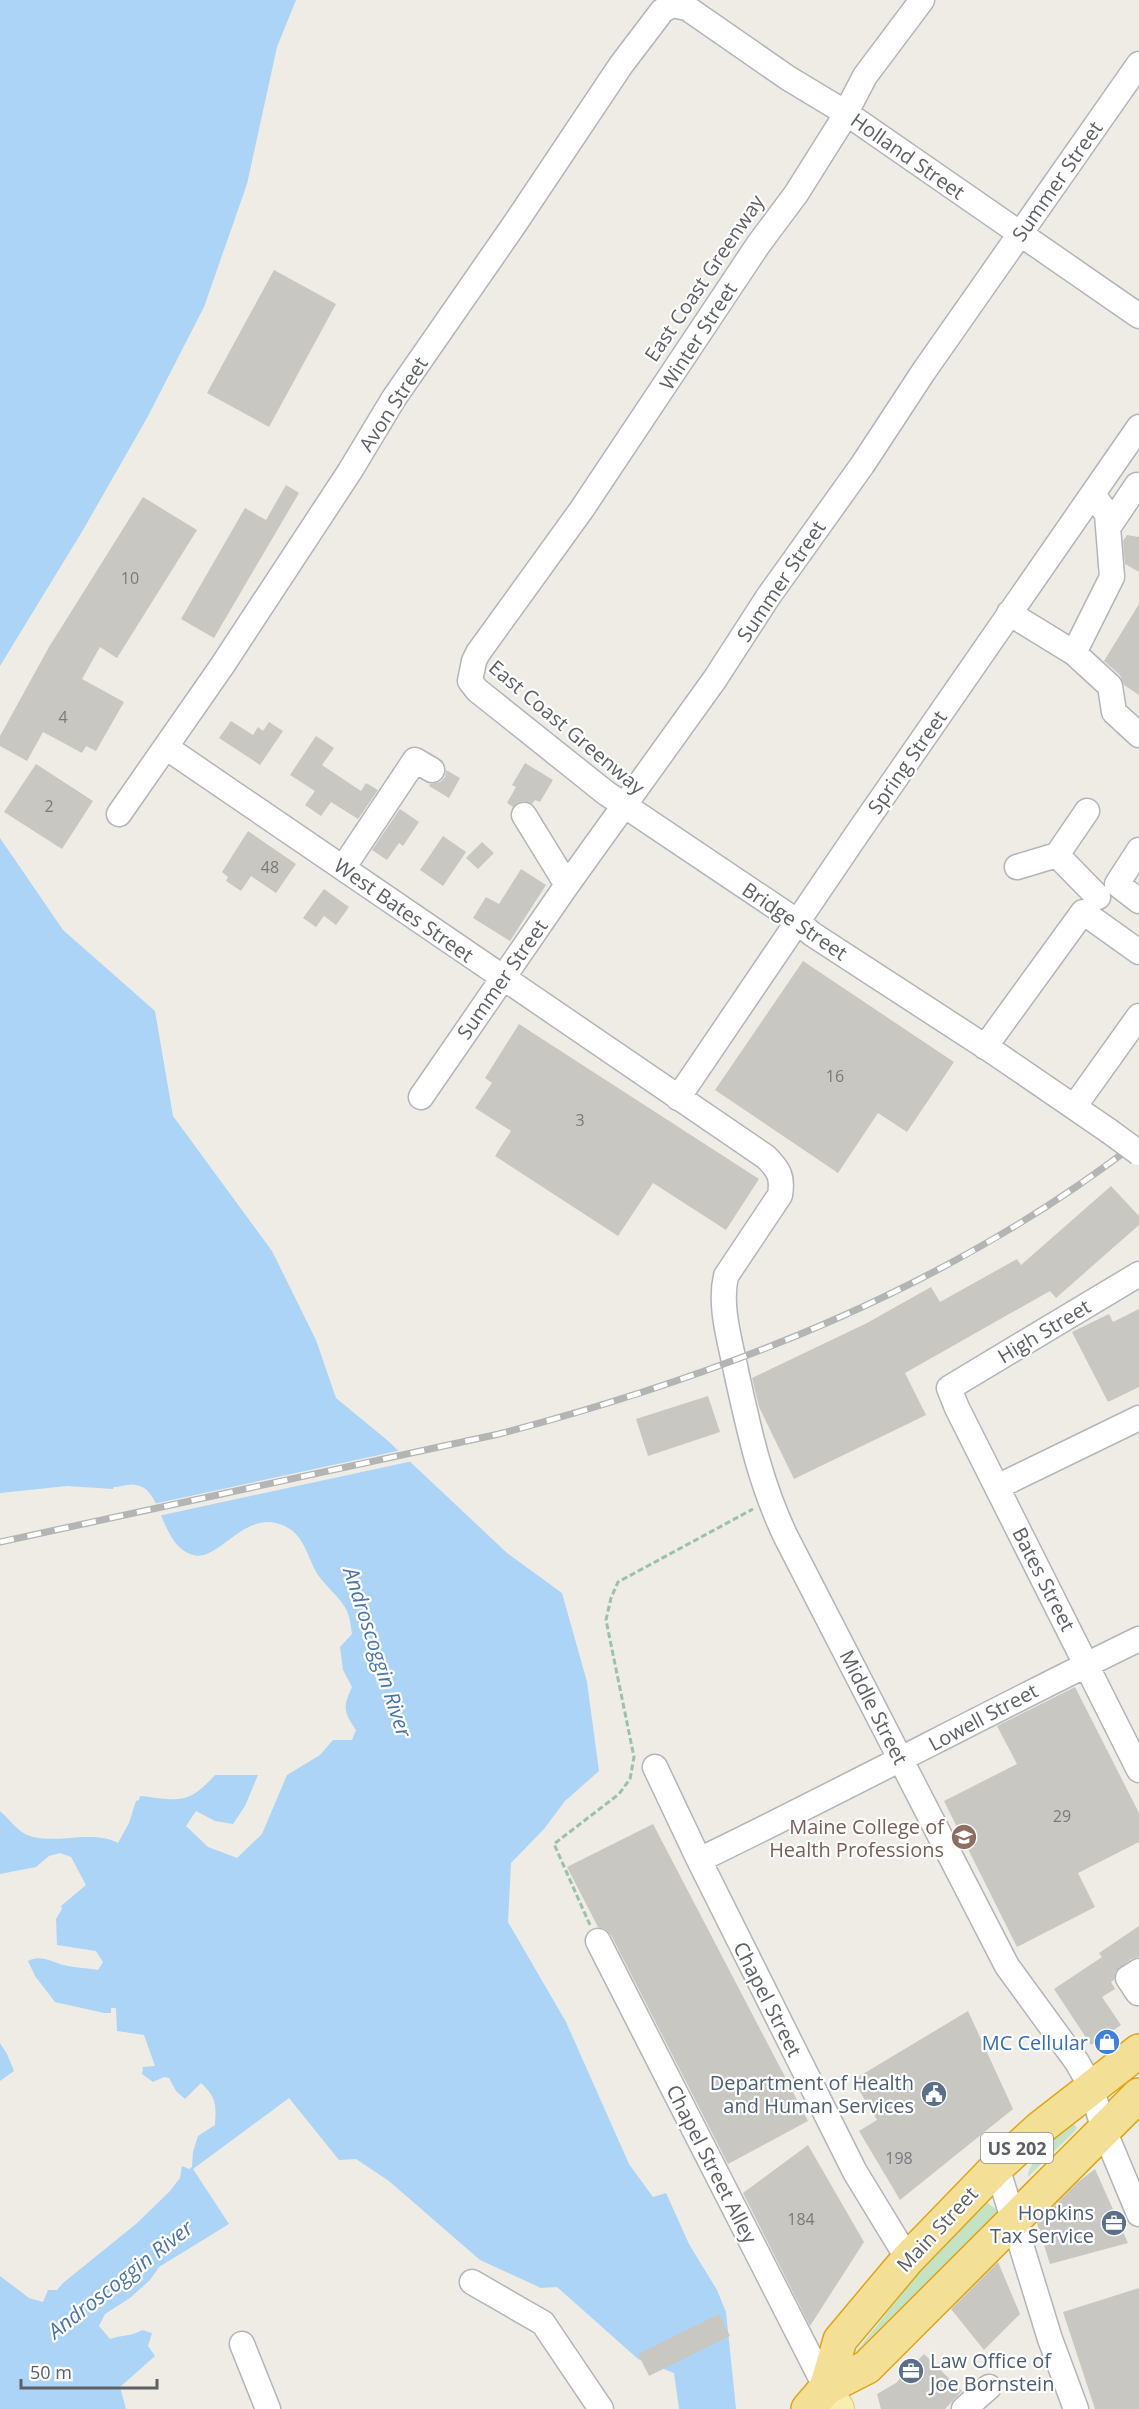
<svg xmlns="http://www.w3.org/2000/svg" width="1139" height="2409" font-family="'Open Sans',sans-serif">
<rect width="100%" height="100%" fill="#eeece5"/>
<path fill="#c4e3c5" d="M1074 2124 1077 2128 1074 2132 1028 2177C1026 2164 1062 2130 1074 2124Z
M986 2202 996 2209 998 2215 908 2307 848 2362 935 2252Z"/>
<path fill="#acd4f7" d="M0 0H296L277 47 247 184 204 307 147 418 83 530 0 666Z
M0 838 63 930 155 1011 173 1116 272 1251 316 1340 336 1398 387 1440 507 1553 562 1593 587 1682 599 1771 565 1801 544 1829 511 1863 508 1922 566 2022 629 2164 653 2197 666 2193 689 2244 717 2290 726 2312 736 2409H679L674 2373 638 2359 557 2287 541 2288 480 2260 389 2181 356 2159 339 2160 289 2098 193 2169 229 2224 159 2267 150 2280 130 2298 105 2314 99 2326 110 2339C121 2335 133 2336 142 2330L152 2333 148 2346 155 2356 120 2387 126 2409H0V2276L29 2298 43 2302 48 2290H57L63 2283 136 2224 170 2191 180 2178 182 2166 189 2169 192 2167 193 2152 198 2136 215 2125C216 2105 217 2098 201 2083L185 2099 176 2091 169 2078 164 2077 153 2082 142 2074 143 2067 155 2066 144 2035 117 2031 116 2008H111V2013H104L55 2002 35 1976 28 1961C41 1954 51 1962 64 1965 75 1968 87 1968 98 1970L103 1962 96 1951 57 1945 56 1919 62 1909 61 1906 86 1885 71 1857 60 1853 49 1856 36 1867 0 1874V1811C8 1818 16 1829 25 1834 51 1847 92 1828 118 1843L129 1823 136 1801 139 1800 140 1796C178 1800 187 1806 215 1775H258L245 1806 233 1824 215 1821 196 1811 186 1826 208 1847 237 1858 262 1834 287 1775 320 1755 333 1740H352L356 1730C343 1711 343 1707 352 1687L343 1670 340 1647 352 1634C351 1627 350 1618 347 1611 341 1598 327 1588 318 1575 309 1561 305 1539 290 1529 246 1501 219 1567 190 1554 159 1541 163 1489 136 1485 129 1483 121 1487 114 1487L113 1489 67 1486 0 1493Z
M0 2043 7 2054 14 2071 0 2081Z"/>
<path fill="#eeece5" d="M402 1450 413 1461 158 1516 153 1504Z"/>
<path fill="#c9c7c2" d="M274 270 336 304 269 427 207 393Z
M286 485 299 493 214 638 181 619 245 508 266 520Z
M143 497 197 530 117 658 100 647 82 679 124 702 96 751 86 746 82 753 43 732 27 761 0 746V736L49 647Z
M1127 535 1139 537V572L1125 564 1123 541Z
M1139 604V695L1124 685 1120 675 1104 661Z
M231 721 253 735 258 727 263 731 269 722 283 731 260 765 219 738Z
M316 736 334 748 322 765 361 791 366 783 378 790 358 819 331 802 321 816 305 805 315 791 290 775Z
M525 763 553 780 540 802 535 800 532 804 523 801 513 807 507 803 516 787 512 785Z
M36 764 93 801 62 849 4 812Z
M446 770 460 778 449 798 429 786 430 784 440 782 445 777Z
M400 809 419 822 403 846 399 843 387 860 372 850Z
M248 831 296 864 276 893 251 876 241 891 226 881 228 877 222 872Z
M443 836 466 852 443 886 420 870Z
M482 842 494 853 478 869 466 858Z
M521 869 546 885 510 941 473 918 486 897 499 904Z
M324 889 349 907 336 925 324 916 316 927 303 918Z
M803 961 954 1062 907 1132 878 1113 838 1173 715 1090Z
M519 1024 759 1179 726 1230 653 1183 618 1236 495 1156 511 1131 475 1108 492 1083 485 1078Z
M1111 1186 1139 1216V1225L1056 1298 1050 1291 905 1373 926 1415 794 1479 759 1407 752 1378 867 1323 931 1287 940 1302 1017 1259 1021 1265Z
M1139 1309V1387L1108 1402 1072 1332 1109 1314 1113 1322Z
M708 1396 720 1432 648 1456 636 1419Z
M1075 1687 1139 1813V1842L1078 1873 1095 1907 1017 1947 944 1801 1017 1764 997 1726Z
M653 1824 808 2121 728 2164 611 1935 605 1929 598 1927 567 1867Z
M1139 1926V1957L1131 1959 1116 1971 1114 1980 1111 1982 1115 1989 1102 1997 1121 2025 1091 2045 1054 1989 1102 1957 1099 1953Z
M968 2011 1013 2109 900 2200 859 2131 877 2120 853 2080Z
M808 2145 864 2242 810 2326 743 2193Z
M1095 2169 1128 2243 1050 2264 1037 2223 1078 2182Z
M998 2262 1020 2314 984 2350 951 2309Z
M1139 2288V2409H1095L1063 2312Z
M719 2314 730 2336 649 2376 638 2354Z
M924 2354 962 2391 945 2409H881L877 2394 896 2383Z"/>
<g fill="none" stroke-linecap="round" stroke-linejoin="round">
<g stroke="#b2b5b9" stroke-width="27">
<path id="minor" d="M922 0 865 76 840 124 796 194 758 245 582 509 478 653 474 661 470 681 477 690 606 793 798 922 812 934 998 1055 1109 1131
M672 5 687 8 788 78 846 113 1139 316
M1108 528 1137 485 1139 487
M1009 613 1074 653 1110 686 1114 712 1139 735
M1074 653 1112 577 1107 514 1093 494
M167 748 766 1157C779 1170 783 1177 780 1195L726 1276C719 1306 730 1341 736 1371 749 1430 760 1483 786 1537L1007 1966 1077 2062 1091 2087 1104 2130 1139 2214
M1087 811 1057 855 1098 897
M119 814 222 666 350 471 394 398 514 225 621 65 662 11 672 5 676 0
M524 815 567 885
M1139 850 1117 884 1139 901
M1017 867 1057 855
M343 868 415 760 432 770
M985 1047 1083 912 1139 952
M421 1097 567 885 715 679 768 597 863 464 924 371 1139 64
M678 1098 857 834 1139 427
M1074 1107 1139 1016
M1139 1274 949 1388 957 1408 1139 1770
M997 1487 1139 1418
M655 1767 699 1860 855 2172 908 2259
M699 1860C846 1789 991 1711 1139 1639
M598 1941 826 2388
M1138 1993 1128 1978 1139 1971
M997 2167 1050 2339 1076 2409
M472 2282 543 2323 601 2409
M242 2344 268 2409
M964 2409 989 2387"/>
</g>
<g stroke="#e5c567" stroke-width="34">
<path id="major" d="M826 2388 838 2409"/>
</g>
<g stroke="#dea515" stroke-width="36">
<path id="highway" d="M826 2388 840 2340 908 2259 997 2167 1040 2128 1139 2051
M808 2409 826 2388 867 2367 1139 2095"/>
</g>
<path stroke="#9cc1a8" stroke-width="3" stroke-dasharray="6 3" stroke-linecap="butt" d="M590 1925 554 1844 619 1794 630 1779 634 1757 606 1620 611 1598 618 1582 753 1509"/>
<use href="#minor" stroke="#fff" stroke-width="24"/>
<use href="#major" stroke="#f8eeb0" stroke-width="32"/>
<use href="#highway" stroke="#f3df96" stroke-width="33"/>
<g stroke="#b3b4b4" stroke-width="7">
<path id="rail" d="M0 1542 499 1434C727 1374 951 1287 1139 1141"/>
</g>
<use href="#rail" stroke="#fff" stroke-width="4.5" stroke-dasharray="14" stroke-linecap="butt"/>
<g stroke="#b2b5b9" stroke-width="27" stroke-linecap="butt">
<path id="minor-bridge" d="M1109 1131 1139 1153"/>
</g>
<use href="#minor-bridge" stroke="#fff" stroke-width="24"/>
</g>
<defs>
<g id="university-disc" transform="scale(1.35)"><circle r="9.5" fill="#8d6e63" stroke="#fff"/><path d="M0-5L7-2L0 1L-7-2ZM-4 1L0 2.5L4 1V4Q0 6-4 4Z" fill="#fff"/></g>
<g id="shop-disc" transform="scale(1.35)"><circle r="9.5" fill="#3f7fe0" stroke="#fff"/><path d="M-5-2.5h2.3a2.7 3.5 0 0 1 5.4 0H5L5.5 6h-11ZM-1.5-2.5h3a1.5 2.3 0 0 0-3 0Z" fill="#fff"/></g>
<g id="civic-disc" transform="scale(1.35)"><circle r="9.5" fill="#5c6f8a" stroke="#fff"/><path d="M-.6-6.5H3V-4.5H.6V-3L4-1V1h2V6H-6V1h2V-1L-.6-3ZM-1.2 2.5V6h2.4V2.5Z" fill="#fff"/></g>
<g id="office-disc" transform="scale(1.35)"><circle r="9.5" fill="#5c6f8a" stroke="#fff"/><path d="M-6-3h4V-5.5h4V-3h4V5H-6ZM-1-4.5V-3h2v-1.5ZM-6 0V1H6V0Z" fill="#fff"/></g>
</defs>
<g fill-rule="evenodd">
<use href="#university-disc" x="964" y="1837"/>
<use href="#shop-disc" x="1107" y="2042"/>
<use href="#civic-disc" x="934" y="2094"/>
<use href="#office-disc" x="1114" y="2223"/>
<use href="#office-disc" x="911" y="2371"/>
</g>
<g text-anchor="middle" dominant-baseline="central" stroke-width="4.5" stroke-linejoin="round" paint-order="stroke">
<g font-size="16" fill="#787a7c">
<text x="130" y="578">10</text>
<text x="63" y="717">4</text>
<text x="49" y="806">2</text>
<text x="270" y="867">48</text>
<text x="835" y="1076">16</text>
<text x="580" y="1120">3</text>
<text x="1062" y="1816">29</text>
<text x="899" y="2158">198</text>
<text x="801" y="2219">184</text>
</g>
<rect fill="#fff" stroke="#8e9092" stroke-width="1.5" x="981" y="2133" width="72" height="30" rx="4.5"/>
<g font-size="18" font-weight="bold" fill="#5d6064">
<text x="1017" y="2148">US 202</text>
</g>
<g font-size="20" fill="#5d6064" stroke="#fff">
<text transform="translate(908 156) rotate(35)">Holland Street</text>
<text transform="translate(1057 181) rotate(-55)">Summer Street</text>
<text transform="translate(704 278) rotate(-56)">East Coast Greenway</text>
<text transform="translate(698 336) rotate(-57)">Winter Street</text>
<text transform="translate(393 404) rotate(-57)">Avon Street</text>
<text transform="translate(781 581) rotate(-56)">Summer Street</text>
<text transform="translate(567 727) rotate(40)">East Coast Greenway</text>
<text transform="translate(907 762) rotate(-55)">Spring Street</text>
<text transform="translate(404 910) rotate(35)">West Bates Street</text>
<text transform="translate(795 921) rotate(34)">Bridge Street</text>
<text transform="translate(502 979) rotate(-55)">Summer Street</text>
<text transform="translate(1044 1331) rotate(-31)">High Street</text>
<text transform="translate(1044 1579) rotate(63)">Bates Street</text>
<text transform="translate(874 1707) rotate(63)">Middle Street</text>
<text transform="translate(983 1717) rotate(-28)">Lowell Street</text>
<text transform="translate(768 1999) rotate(63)">Chapel Street</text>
<text transform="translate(712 2164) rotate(63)">Chapel Street Alley</text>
<text transform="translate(937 2229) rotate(-47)">Main Street</text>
</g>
<g font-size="20" fill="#785e54" stroke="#fff" text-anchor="end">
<text x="944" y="1826">Maine College of<tspan x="944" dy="23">Health Professions</tspan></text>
</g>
<g font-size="20" fill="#366cbe" stroke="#fff" text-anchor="end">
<text x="1088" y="2042">MC Cellular</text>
</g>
<g font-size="20" fill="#4e5e75" stroke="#fff" text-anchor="end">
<text x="914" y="2082">Department of Health<tspan x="914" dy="23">and Human Services</tspan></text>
<text x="1094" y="2212">Hopkins<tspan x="1094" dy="23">Tax Service</tspan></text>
<text x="930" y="2360" text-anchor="start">Law Office of<tspan x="930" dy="23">Joe Bornstein</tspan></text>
</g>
<g font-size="21" font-style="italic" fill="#4a75a8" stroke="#fff">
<text transform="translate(378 1652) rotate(72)">Androscoggin River</text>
<text transform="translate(120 2279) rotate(-38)">Androscoggin River</text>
</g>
</g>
<path d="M21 2379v9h136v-9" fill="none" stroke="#5d6064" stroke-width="3"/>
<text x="30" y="2379" font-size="18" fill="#5d6064" stroke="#ffffff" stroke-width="4.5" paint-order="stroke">50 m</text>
</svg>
